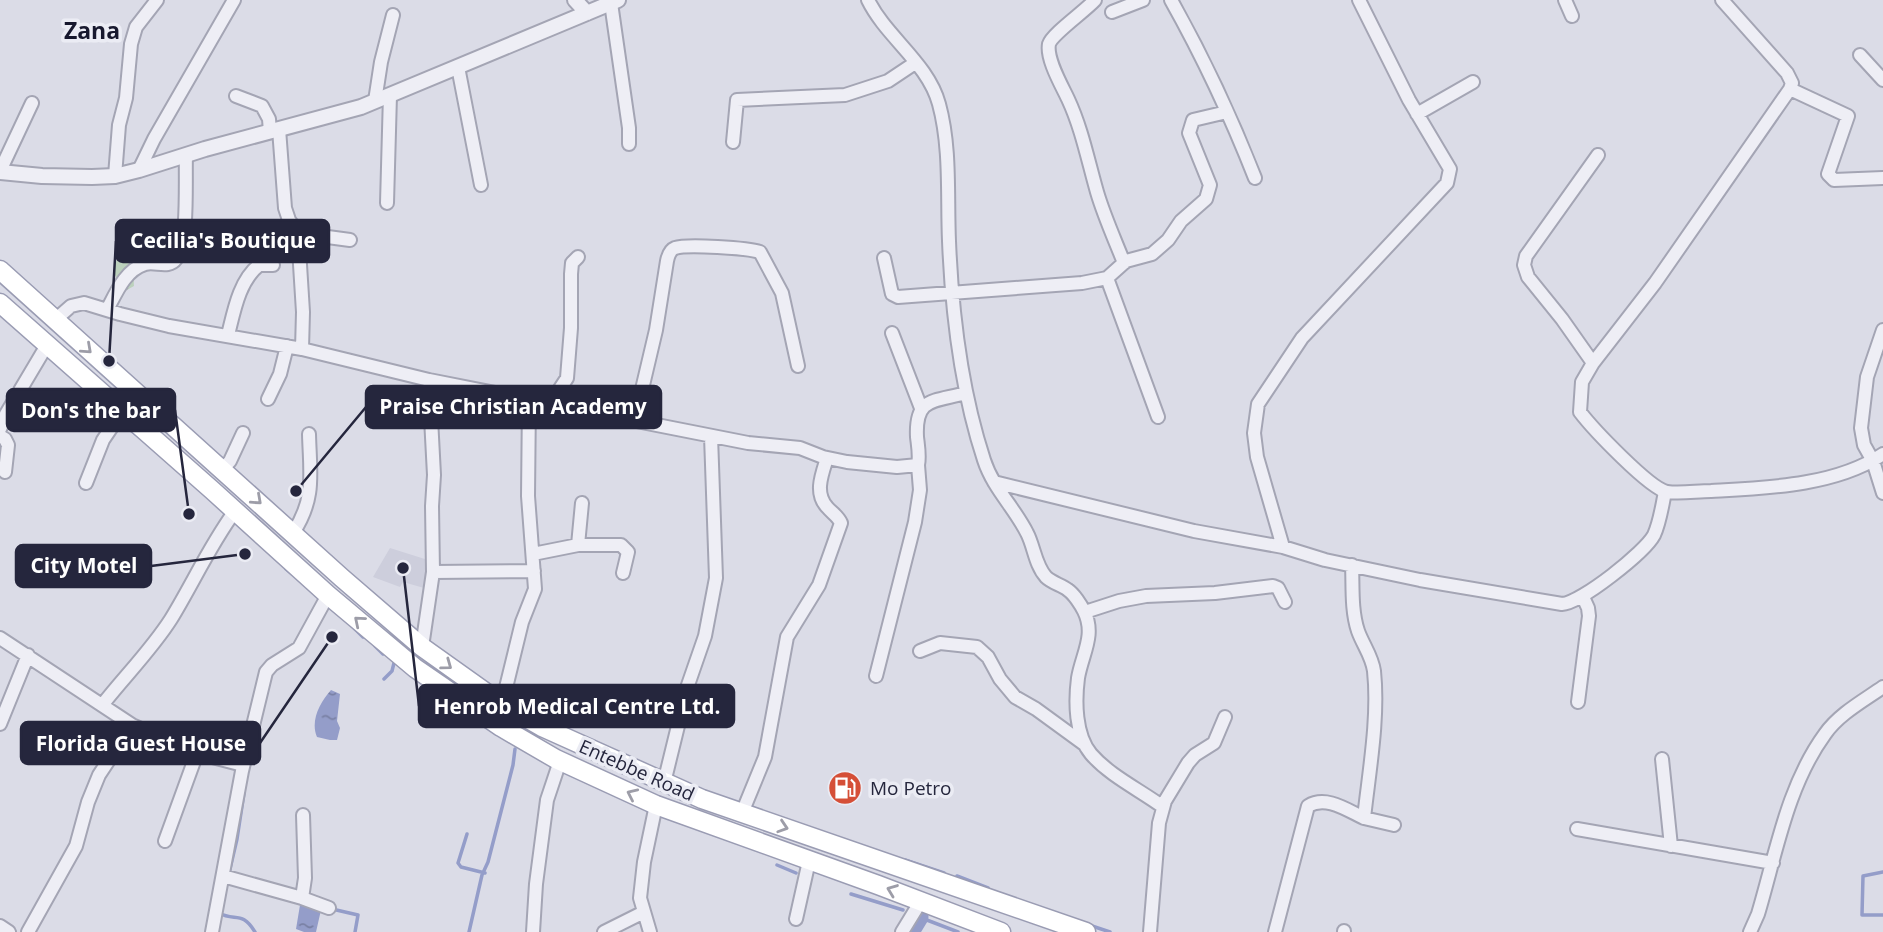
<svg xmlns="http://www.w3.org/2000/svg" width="1883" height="932" font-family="'Open Sans',sans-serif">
<defs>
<pattern id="forest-firs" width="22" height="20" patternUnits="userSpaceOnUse" patternTransform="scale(1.75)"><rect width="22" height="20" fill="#bcd1bd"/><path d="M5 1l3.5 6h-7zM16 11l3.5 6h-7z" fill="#a1b3a3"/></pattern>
<pattern id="water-ripples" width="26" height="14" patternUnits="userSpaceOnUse" patternTransform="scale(1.75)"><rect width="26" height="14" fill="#949dc9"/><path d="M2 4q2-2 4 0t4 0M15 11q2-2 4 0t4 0" fill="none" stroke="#7980a4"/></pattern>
</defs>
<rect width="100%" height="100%" fill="#dbdce7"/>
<path fill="#cdcedc" d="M390 548 428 560 424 588 403 582 400 587 373 577Z"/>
<path fill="url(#forest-firs)" d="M136 243 141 248C144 265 132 270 134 286L125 291 113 272 119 253Z"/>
<path fill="url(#water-ripples)" d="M331 690 340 694 337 721 340 728 337 740H330L317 737C310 721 320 702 331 690Z
M300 905 321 910 316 932H304L296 929Z"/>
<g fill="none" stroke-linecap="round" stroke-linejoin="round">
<path stroke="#949dc9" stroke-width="3.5" d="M124 425 136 434
M286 569 292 574
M352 626 363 637
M375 646 383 654
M384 679 392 671 394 663
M467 834 458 863 461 867 485 873
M905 860 944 873
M777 865 796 873
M1883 872 1863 876 1862 915H1883
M229 873 237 839 244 793
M957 876 988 888
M851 894 903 910
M332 909 358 915 355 932
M219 913C235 922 242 910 255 932
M919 917 958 932
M1089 925 1110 932
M469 932 482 875 488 862 513 765 515 749"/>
<path stroke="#949dc9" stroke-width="19" d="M910 932 919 917"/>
<g stroke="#a4a5b4" stroke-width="16">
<path id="minor" d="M868 0C886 37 928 63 939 104 951 148 947 196 949 241 952 315 961 390 984 460 993 488 1014 507 1027 533 1034 546 1035 565 1046 577 1052 583 1062 585 1068 590 1074 594 1081 605 1084 611 1096 635 1082 654 1078 678 1075 701 1075 735 1091 754 1110 776 1140 790 1163 807
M1095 0C1085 11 1052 34 1049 44 1046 59 1062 86 1068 99 1082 129 1088 161 1097 192 1104 216 1115 240 1124 263
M1171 0C1203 57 1231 117 1255 178
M1565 0 1572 16
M1722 0 1787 73 1792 83 1790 89 1655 283 1593 363 1582 382 1580 412C1593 429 1649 488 1667 492 1681 494 1697 491 1711 491 1765 488 1836 486 1883 454
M611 3 629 128V144
M1112 12 1143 0
M1860 55 1883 80
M458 67 481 185
M1790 89 1848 116 1828 174 1834 180 1883 178
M236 96 262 106 269 119 270 132
M375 101 381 62 393 15
M1417 114 1473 82
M279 129 285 208 289 220 298 233 303 312 302 349
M733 142 737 100 845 95 888 81 915 63
M139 170 154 139 234 0
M0 171 32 103
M115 176 119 125 126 98 131 44 136 27 157 0
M387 203 390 95
M298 233 350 240
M884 258 892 294 898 297 1082 283 1107 278 1126 261 1152 254 1168 240 1181 221 1206 199 1210 185 1189 133 1193 120 1227 112
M1107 278 1158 417
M107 310C116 293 125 270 145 264 155 261 169 269 176 259 189 243 185 178 186 155
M55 320 71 306 84 303 120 314 169 326 302 349 429 380 748 443 800 448 823 457 847 462 897 467 918 465C920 456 918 446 917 437 915 397 933 402 966 393
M1883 330 1867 377 1861 428 1864 445 1873 461 1883 493
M892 333 921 408
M228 335C234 311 239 281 259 265H273
M1593 363 1562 319 1528 277 1524 265 1526 256 1598 155
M268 399 280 374 287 346
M550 404 567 378 571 328V274L572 263 578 257
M635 419 656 330 667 261C668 256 670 250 675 248 687 244 748 248 760 252L782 293 798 366
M0 429 6 414 47 345
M0 436 5 439 8 445 5 472
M222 470 230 461 243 433
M994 482 1194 531 1283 547 1325 560 1420 580 1562 604C1581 603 1645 552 1654 535 1660 522 1662 506 1665 492
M86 483 103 440 122 412
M293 533C316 498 310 474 309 434
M578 545 582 503
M1283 547 1257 457 1254 433 1258 404 1302 338 1447 183 1450 169 1409 100 1359 0
M533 554 578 545H621L628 552 623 573
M1352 565C1353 586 1351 610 1358 631 1363 645 1372 656 1374 671 1379 718 1369 772 1364 818L1394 825
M433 572 534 571
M1085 612 1119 601 1146 596 1215 593 1273 586 1278 588 1285 602
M0 638 132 725 197 753 243 765
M422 647 433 572 432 506 434 475 429 380
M920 651 940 643 977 647 988 657 1000 679 1015 697 1036 709 1084 744
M876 676 915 522 920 490 918 465
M1578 702 1589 616 1588 608 1583 597
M103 704C125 676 152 649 171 619 193 583 210 545 235 511
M502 704 522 622 535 589 528 496 529 400
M0 724 28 655
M1662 759 1671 846
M664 783 688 685 705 636 716 578 711 436
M742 813 765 757 787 637 819 585 841 523C838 516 832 513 827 507 814 493 822 474 827 458
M1577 829 1773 863
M165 841 197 753
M223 876 302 898 329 908
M302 898 305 878 303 815
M796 919 809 861
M0 926 9 932
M28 932 76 846 88 802 99 775 132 725
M212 932 242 771 266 672 272 665 299 648 328 595
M533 932 536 884 547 800 560 761
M604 932 644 912
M650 932 640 898 644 862 656 805
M902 932 921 901
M1150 932 1159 823 1165 801 1188 763 1195 755 1214 743 1225 717
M1275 932 1308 806C1326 795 1347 810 1364 818
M1344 932V931
M1750 932 1758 914C1776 854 1787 786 1825 734 1839 714 1863 701 1883 687"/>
</g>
<g stroke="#a4a5b4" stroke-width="18">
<path id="tertiary" d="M575 0 587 13
M0 172 42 176 92 177 115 176 139 170 205 149 361 107 618 0"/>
</g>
<g stroke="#9a9cb3" stroke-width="21">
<path id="primary" d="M0 270 342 578 422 647 502 704 542 727 702 799 1086 932
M0 303 212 490 328 595 415 668 501 727 556 759 656 805 878 885 1001 932"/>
</g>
<use href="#minor" stroke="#eeeef5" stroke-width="12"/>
<use href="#tertiary" stroke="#eeeef5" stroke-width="14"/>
<use href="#primary" stroke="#fff" stroke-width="18"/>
</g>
<defs><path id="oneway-chevron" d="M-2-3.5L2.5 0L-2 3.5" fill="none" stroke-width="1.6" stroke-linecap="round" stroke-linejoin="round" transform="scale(1.75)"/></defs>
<g stroke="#9d9da8">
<use href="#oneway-chevron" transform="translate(87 349) rotate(42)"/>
<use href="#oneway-chevron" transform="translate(257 500) rotate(42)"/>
<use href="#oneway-chevron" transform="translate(359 621) rotate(-140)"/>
<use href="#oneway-chevron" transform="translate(447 665) rotate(36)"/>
<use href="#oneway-chevron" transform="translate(632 794) rotate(-155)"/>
<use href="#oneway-chevron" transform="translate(783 827) rotate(18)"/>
<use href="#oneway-chevron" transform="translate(892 890) rotate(-159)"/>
</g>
<defs>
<g id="fuel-disc" transform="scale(1.75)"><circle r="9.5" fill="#d54f37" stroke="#ebecf4"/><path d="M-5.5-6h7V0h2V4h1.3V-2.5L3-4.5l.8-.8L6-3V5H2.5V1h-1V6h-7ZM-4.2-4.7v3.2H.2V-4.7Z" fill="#fff"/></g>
</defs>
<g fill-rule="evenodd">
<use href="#fuel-disc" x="845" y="788"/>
</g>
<g text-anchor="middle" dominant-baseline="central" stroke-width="7" stroke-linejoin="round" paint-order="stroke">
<g font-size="19" fill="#25263d" stroke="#ebecf4">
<text transform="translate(637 770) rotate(24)">Entebbe Road</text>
</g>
<g font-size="19" fill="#25263d" stroke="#ebecf4" text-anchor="start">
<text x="870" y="788">Mo Petro</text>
</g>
<g font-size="23" font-weight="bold" fill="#17182e" stroke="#ebecf4">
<text x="92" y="30">Zana</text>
</g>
</g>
<path fill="none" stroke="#25263d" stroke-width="2.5" d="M109 361L116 241M296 491L366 407M189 514L175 410M245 554L151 566M403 568L419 706M332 637L260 743"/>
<g fill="#25263d" stroke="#ebecf4" stroke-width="2.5">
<circle cx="109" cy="361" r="7"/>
<circle cx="296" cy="491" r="7"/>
<circle cx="189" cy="514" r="7"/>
<circle cx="245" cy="554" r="7"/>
<circle cx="403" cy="568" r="7"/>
<circle cx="332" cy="637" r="7"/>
</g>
<g fill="#25263d" stroke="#25263d" stroke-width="2.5">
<rect x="116" y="220" width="213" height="42" rx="7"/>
<rect x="366" y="386" width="295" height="42" rx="7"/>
<rect x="7" y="389" width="168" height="42" rx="7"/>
<rect x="16" y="545" width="135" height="42" rx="7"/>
<rect x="419" y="685" width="315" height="42" rx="7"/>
<rect x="21" y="722" width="239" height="42" rx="7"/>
</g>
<g font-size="21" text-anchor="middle" font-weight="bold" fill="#fff">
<text x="223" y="248">Cecilia's Boutique</text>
<text x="513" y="414">Praise Christian Academy</text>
<text x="91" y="418">Don's the bar</text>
<text x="84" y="573">City Motel</text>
<text x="577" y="714">Henrob Medical Centre Ltd.</text>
<text x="141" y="751">Florida Guest House</text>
</g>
</svg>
